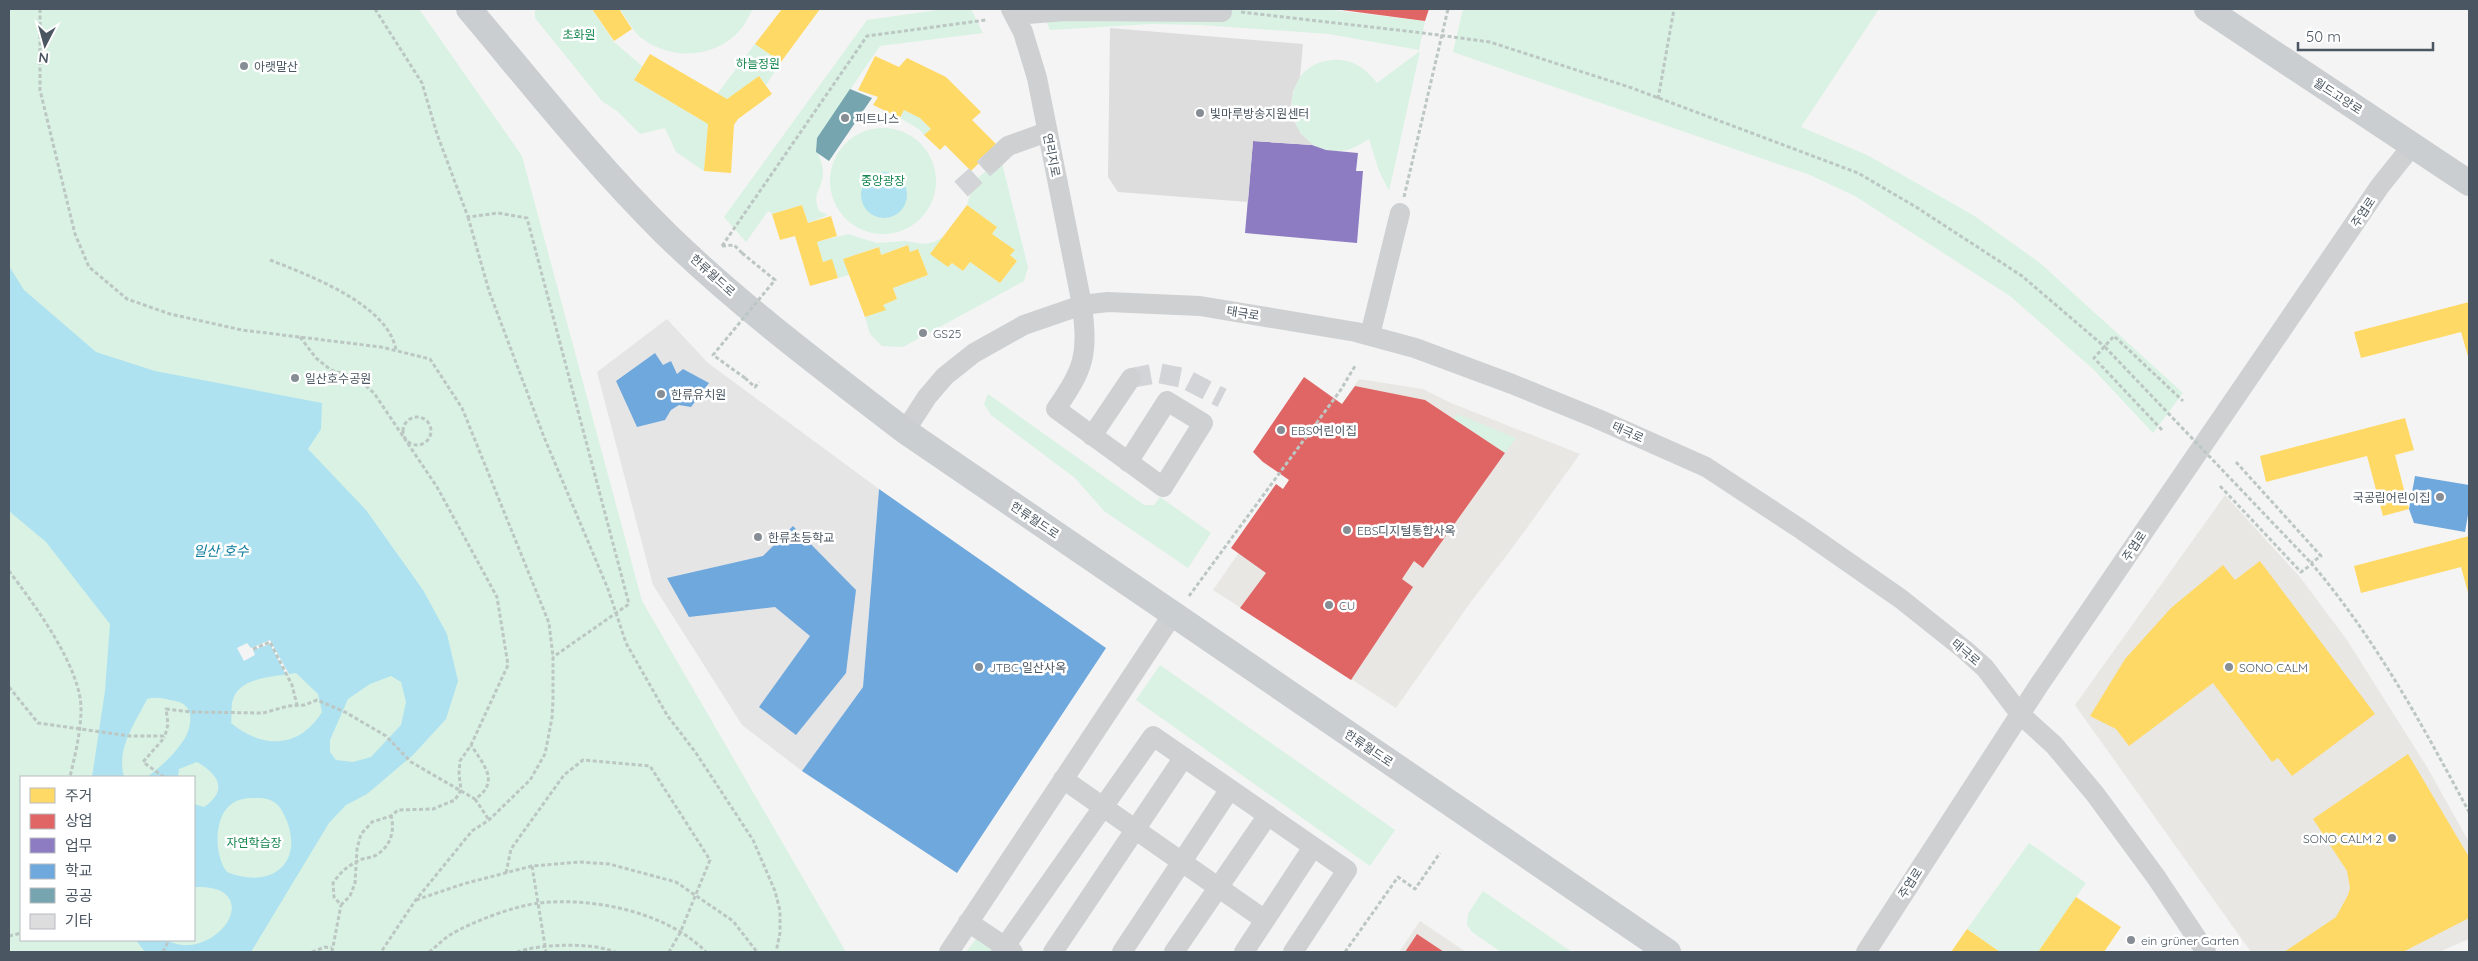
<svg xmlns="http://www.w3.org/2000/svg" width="2478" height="961" font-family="Quicksand,'Noto Sans KR',sans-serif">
<rect width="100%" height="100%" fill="#f4f4f4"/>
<path fill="#e8e7e3" d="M1359 379 1423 389 1451 403 1580 454 1516 543 1470 603 1396 708 1213 590Z
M2225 495 2300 577 2347 640 2427 767 2469 842V939L2439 952H2251L2075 705Z
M1420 921 1466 952H1399Z"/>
<path fill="#e6e5e6" d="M667 319 708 363 879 489 863 687 802 771 742 725 653 585 597 372Z"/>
<path fill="#d9f2e3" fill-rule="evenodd" d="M9 9H419L522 156 642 601 846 952H9ZM21 777H194V940H21Z
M535 9H592L613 41 642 66 634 80 708 124 704 171 676 152 665 128 640 134 617 111 602 101 535 18Z
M619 9H753C749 15 746 23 741 29 716 59 670 61 640 37 632 30 626 17 619 9Z
M945 9H971L983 33 880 46 817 138C815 154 823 159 823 173 823 189 811 192 819 211L828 215 808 223 802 205 772 214 768 211 746 242 724 217 867 20Z
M1041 9H1324L1425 21 1419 50 1329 34 1201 25 1152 24 1050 30Z
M1463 9H1879L1801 127 1867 155 1973 215 2040 263 2183 393 2153 433 2093 369 2010 296 1855 196 1810 175 1453 52Z
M755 44 781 62 766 85 759 76 727 99 717 94Z
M1420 51 1389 191 1379 171 1369 139C1360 144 1352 150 1341 151 1282 156 1273 65 1332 60 1352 58 1365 68 1377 83Z
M904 110 920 118 931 129 924 135 919 129 900 118Z
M830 181a53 53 0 1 1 106 0a53 53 0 1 1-106 0Z
M1001 159 1028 267 1024 281 903 347 882 346 870 334 865 317 885 310 883 305 897 299 893 288 928 275 918 249 910 252 907 245 881 255 878 247 844 259 849 275 838 278 832 260 823 262 817 242 848 234 877 243 905 241 923 244 934 242 943 237 948 267 952 263 963 271 970 262 1000 283 1017 261 1010 255 1014 250 992 234 997 227 967 205 974 181Z
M988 394 1144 505H1154L1160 497 1211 533 1188 568 1104 511 1075 478 991 415 984 404Z
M1457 414 1516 438 1505 453 1454 419Z
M1160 665 1395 830 1370 866 1136 700Z
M2029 843 2086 883 2038 952H2000L1967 929Z
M1483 891 1572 952H1501L1472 932 1467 925 1468 914Z
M976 939 995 951 994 952H966Z"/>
<path fill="#aee2f0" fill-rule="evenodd" d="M861 195a23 23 0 1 1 46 0a23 23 0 1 1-46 0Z
M9 266 24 290 96 352 155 371 322 403 321 429 308 449 366 510 423 590 447 634 458 681 446 719 413 755 367 794 346 805 329 823 251 952H145L136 940H167C202 961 251 914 224 893 216 887 203 887 194 887V804L204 807C229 790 218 774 197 762L179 769 178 777H147C159 768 172 757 181 744 192 730 197 704 175 701 165 699 156 696 147 699 135 724 116 748 124 777H92L105 691 110 624 46 542 9 511ZM296 673 318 694 322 712C299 749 263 749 231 723 232 717 231 710 232 703 237 676 275 677 296 673ZM391 676 401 682 406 702 401 725 371 757 353 762 336 760 330 752V740L348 699 370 684ZM248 798C257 798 267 797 274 802 281 806 284 815 287 821 304 867 267 889 227 872 214 856 213 815 233 803 237 800 243 799 248 798Z"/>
<path fill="#f4f4f4" d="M270 640 289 674 286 675 270 644 253 650 255 655 244 661 237 648 247 643 251 648Z"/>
<path fill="#ffd966" d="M592 9H619L632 29 614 41Z
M782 9H820L781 62 755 44Z
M650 54 727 99 759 76 772 94 738 119 734 125 731 173 704 171 708 124 634 80Z
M875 56 899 67 907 58 946 77 981 112 972 120 997 145 971 171 945 145 940 150 924 135 931 129 920 118 904 110 900 118 873 105 878 97 858 90Z
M802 205 808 223 831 216 837 236 817 242 823 262 832 259 838 278 810 286 795 236 780 240 772 214Z
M967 205 997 227 992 234 1015 250 1010 255 1017 261 1000 283 970 262 963 271 952 263 948 267 930 254Z
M908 245 910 252 918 249 928 275 893 288 897 299 883 305 886 310 865 317 843 259 879 247 881 255Z
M2469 302V360L2461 332 2361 358 2354 332Z
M2405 418 2414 450 2395 455 2409 509 2383 516 2367 456 2266 482 2260 456Z
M2469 536V596L2461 567 2361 593 2354 566Z
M2260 561 2375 714 2292 776 2278 758 2272 762 2213 683 2129 746 2116 729 2090 716 2125 659 2171 608 2223 565 2235 580Z
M2408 754 2469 857V918L2403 952H2284L2336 917 2348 895 2350 888 2347 871 2313 819Z
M2076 897 2121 927 2104 952H2038Z
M1967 929 2000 952H1951Z"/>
<path fill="#e06666" d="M1334 9H1429L1425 21Z
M1304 377 1342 404 1355 386 1425 400 1505 453 1423 568 1414 561 1402 579 1413 587 1351 680 1240 608 1266 573 1231 548 1276 484 1283 489 1289 480 1263 462 1253 452Z
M1417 934 1444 952H1405Z"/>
<path fill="#8e7cc3" d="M1253 141 1312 145 1326 150 1358 153 1356 171H1363L1357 243 1245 233Z"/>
<path fill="#6fa8dc" d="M655 353 663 365 671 361 677 374 683 369 709 383 691 407 679 405 671 410 665 420 637 427 616 381Z
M2415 476 2469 485V509L2465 532 2414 523 2409 509Z
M879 489 1106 648 957 873 802 771 863 687Z
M793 526 856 590 846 673 796 735 759 707 810 636 775 607 689 617 667 578 763 556Z"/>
<path fill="#76a5af" d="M850 89 872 98 829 161 816 152 817 138Z"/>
<path fill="#ddddde" d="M1110 28 1303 44 1300 77 1293 91 1291 106 1294 121 1301 134 1313 145 1253 141 1248 202 1118 192 1108 177Z"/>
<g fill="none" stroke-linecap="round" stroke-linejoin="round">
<path stroke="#d2d4d7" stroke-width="20" stroke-dasharray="20 10" stroke-linecap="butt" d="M961 189 991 162
M1131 378 1158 373 1183 378 1222 398"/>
<path stroke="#bcc7c4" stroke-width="3" stroke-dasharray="4 2.5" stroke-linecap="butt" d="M40 9V90L75 234 89 267 127 299 170 314 242 330 381 347 430 359 462 408 549 623 553 657V700L552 718 545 754 530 780 489 820 472 831 415 901 381 952
M375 9 422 83 437 134 468 217 498 213 527 218 629 604 553 657
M1241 12 1423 33 1490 42 1632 88 1858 173 1916 207 2022 276 2105 347
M1658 99 1674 9
M1404 197 1448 9
M468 217 489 291 544 437 608 589 626 643 667 715 696 753 753 840 775 891 780 911V933L776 952
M722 246 867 36 986 20
M722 246 734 245 742 253
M270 260C308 275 388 304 396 350
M300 337 316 358 331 370 357 378 374 393 437 487 497 597 508 665 471 745 460 761 459 774 461 790 455 800 433 809 398 810 391 816 372 822 361 834 357 849 355 883 350 896 341 905 334 897 333 883C339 874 346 867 356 862 363 857 371 859 378 854 391 845 395 830 391 816
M745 378 755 387 759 382
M403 431a14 14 0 1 1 28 0a14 14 0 1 1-28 0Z
M2162 430 2094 358 2114 336 2183 401
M2236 462 2321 556 2311 563
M2220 486 2301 572 2312 564C2375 638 2423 726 2469 812
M9 571C34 604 81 667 81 709 81 732 75 755 70 777
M1189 596 1340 391 1355 366
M253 649 270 642 292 685 297 705
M9 687 38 723 130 736H165L168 724 166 709 191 712 263 713 288 706 305 705 317 700 345 712 386 736 411 762 475 799C501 782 483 764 471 745
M164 777 143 762 165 737
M475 799 489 820
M532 866 546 952
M506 873 511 849 564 775 583 760 650 766 710 860 680 933 669 952
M416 900 463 884 532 866 580 862 609 864 676 882 733 921 757 952
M9 936 21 933
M163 952 169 940
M312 952 325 947 332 948
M332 952 341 905
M429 952C436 947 442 940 450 935 471 922 514 906 539 903 593 897 667 912 706 952
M517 952C541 944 591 942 615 952
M1345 952 1398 877 1415 889 1440 853"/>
<path stroke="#ced0d2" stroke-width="20" d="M1011 9 1023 32 1037 78 1082 305C1088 355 1085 367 1056 409L1163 487 1203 423 1167 401 1128 462
M1015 15 1065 11 1222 12
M991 162 1008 146 1047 132
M1370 335 1400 213
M905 431 927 397 945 376 974 353 1024 325 1082 305 1108 302 1200 306 1356 332 1415 348 1512 384 1598 419 1706 467 1802 530 1901 599 1965 650 1985 668 2020 714 2054 745 2095 794 2156 877 2206 952
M1092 436 1131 378
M1063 779 1265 920
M968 922 1013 952
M949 952 1173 614
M1001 952 1153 736 1347 870 1293 952
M1053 952 1184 757
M1122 952 1230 789
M1174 952 1268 815
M1244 952 1313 847
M1866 952 2039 685 2380 186 2412 146"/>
<path stroke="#caced1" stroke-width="26" d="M469 9C533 85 595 164 666 234 740 306 823 368 905 431L1668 952
M2207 9 2469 183"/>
<path stroke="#bcc7c4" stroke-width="3" stroke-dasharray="4 2.5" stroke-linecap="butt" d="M742 253 775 280 713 355 745 378
M2105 347 2312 564"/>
</g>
<g fill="#868d94" stroke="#fff" stroke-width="2">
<circle cx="244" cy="66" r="5"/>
<circle cx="1200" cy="113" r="5"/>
<circle cx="845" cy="118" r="5"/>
<circle cx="923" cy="333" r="5"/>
<circle cx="295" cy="378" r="5"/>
<circle cx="661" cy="394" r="5"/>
<circle cx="1281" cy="430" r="5"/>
<circle cx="2440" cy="497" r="5"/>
<circle cx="1347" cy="530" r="5"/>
<circle cx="758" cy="537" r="5"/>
<circle cx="1329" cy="605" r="5"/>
<circle cx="979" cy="667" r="5"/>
<circle cx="2229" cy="667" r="5"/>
<circle cx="2392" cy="838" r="5"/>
<circle cx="2131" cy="940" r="5"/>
</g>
<g text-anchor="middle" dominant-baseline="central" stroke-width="5" stroke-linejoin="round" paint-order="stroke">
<g font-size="12" fill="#17864f" stroke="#fff">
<text x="579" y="34">초화원</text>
<text x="758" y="63">하늘정원</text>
<text x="883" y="180">중앙광장</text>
<text x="254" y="842">자연학습장</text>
</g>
<g font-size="12" fill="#4a5661" stroke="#fff" text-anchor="start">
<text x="254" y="66">아랫말산</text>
<text x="1210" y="113">빛마루방송지원센터</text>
<text x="855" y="118">피트니스</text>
<text x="933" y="333">GS25</text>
<text x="305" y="378">일산호수공원</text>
<text x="671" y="394">한류유치원</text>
<text x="1291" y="430">EBS어린이집</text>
<text x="2430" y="497" text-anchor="end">국공립어린이집</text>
<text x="1357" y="530">EBS디지털통합사옥</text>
<text x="768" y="537">한류초등학교</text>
<text x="1339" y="605">CU</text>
<text x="989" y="667">JTBC 일산사옥</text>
<text x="2239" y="667">SONO CALM</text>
<text x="2382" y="838" text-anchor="end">SONO CALM 2</text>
<text x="2141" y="940">ein grüner Garten</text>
</g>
<g font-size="12" fill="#4a5661" stroke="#fff">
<text transform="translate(2338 96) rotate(33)">월드고양로</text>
<text transform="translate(1052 155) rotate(79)">연리지로</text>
<text transform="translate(2363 212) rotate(-56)">주엽로</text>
<text transform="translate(713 275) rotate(42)">한류월드로</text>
<text transform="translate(1243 313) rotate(9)">태극로</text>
<text transform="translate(1628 432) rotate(24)">태극로</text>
<text transform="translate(1035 520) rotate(34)">한류월드로</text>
<text transform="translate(2134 546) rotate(-56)">주엽로</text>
<text transform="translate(1966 652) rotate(40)">태극로</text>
<text transform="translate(1369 748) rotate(34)">한류월드로</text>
<text transform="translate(1910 883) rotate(-57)">주엽로</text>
</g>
<g font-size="14" font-style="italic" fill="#0c7c9b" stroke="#fff">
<text x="221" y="551">일산 호수</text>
</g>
</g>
<rect width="2478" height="961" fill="none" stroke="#4a5661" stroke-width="20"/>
<rect x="20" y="776" width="175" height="165" fill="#ffffff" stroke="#b7bbc0"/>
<rect x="30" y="788" width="25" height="15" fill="#ffd966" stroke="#b7bbc0"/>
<text x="65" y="801" font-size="15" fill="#4a5661">주거</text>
<rect x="30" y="814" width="25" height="15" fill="#e06666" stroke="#b7bbc0"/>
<text x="65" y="826" font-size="15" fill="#4a5661">상업</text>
<rect x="30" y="838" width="25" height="15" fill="#8e7cc3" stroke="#b7bbc0"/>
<text x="65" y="851" font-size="15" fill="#4a5661">업무</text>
<rect x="30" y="864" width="25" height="15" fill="#6fa8dc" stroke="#b7bbc0"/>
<text x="65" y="876" font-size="15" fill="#4a5661">학교</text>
<rect x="30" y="888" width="25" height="15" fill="#76a5af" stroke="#b7bbc0"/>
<text x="65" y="901" font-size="15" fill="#4a5661">공공</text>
<rect x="30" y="914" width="25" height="15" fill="#ddddde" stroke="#b7bbc0"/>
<text x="65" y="926" font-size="15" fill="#4a5661">기타</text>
<g transform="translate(45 45) rotate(186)" stroke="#ffffff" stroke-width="4" paint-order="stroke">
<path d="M0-4L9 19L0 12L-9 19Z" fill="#4a5661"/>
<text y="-8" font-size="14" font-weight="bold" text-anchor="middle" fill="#4a5661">N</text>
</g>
<path d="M2298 42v8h135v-8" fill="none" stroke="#4a5661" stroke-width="2.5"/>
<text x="2306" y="42" font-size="15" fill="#4a5661" stroke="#ffffff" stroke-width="4" paint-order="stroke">50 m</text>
</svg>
